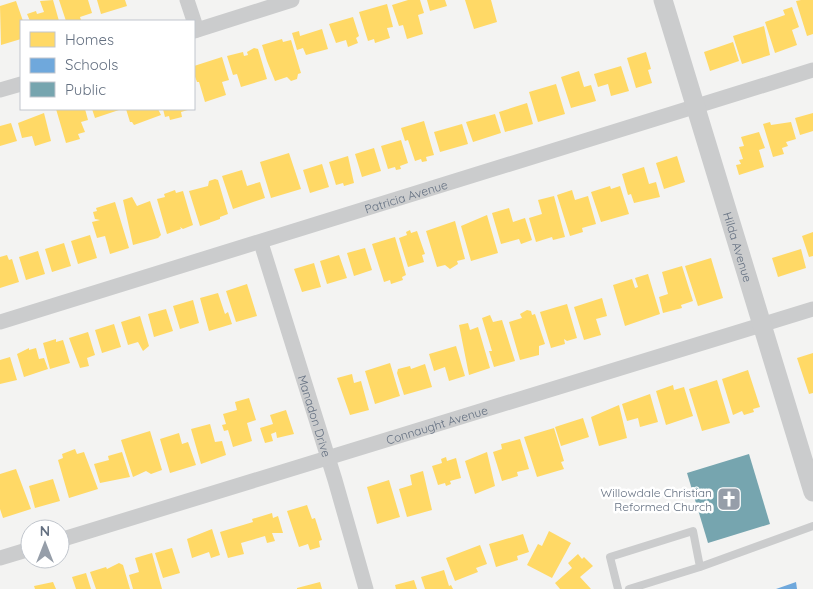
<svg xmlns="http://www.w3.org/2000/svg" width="813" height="589" font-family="Quicksand,sans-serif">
<rect width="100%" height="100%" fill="#f3f3f2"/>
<path fill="#ffd966" d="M53 0 59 21H30L27 14 36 11 37 14 44 12 40 1Z
M59 0H88L92 13 80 17 81 20 66 21Z
M97 0H125L127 6 101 14Z
M408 0H420L424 13 418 15 423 34 407 39 403 25 399 26 392 5Z
M427 0H445L447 6 430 11Z
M465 0H491L497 22 474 29Z
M801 0H813V34L807 36 796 1Z
M16 1 23 21 21 39 1 45 0 6Z
M387 4 393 27 387 28 390 38 375 43 374 39 368 41 359 12Z
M792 7 799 27 792 30 797 45 775 53 765 22 785 15 783 10Z
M353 17 359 36 356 38 358 43 348 47 346 40 336 43 329 24Z
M764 26 770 55 742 64 733 36Z
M322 29 328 49 306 55 303 48 297 50 292 33 299 31 300 36Z
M282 39 283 42 291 40 301 73 298 74 297 79 291 81 287 77 275 81 267 61 262 45Z
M733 42 739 61 710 71 704 52Z
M254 48 258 49 267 79 241 87 237 74 233 75 227 56 243 52 244 56 248 55 247 52Z
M646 52 651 69 648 70 652 83 636 88 627 58Z
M222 57 229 80 222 82 226 95 205 102 199 82H197L194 74V66Z
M621 66 629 91 611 96 608 84 598 87 594 74Z
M579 71 584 87 591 85 596 101 571 108 561 77Z
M556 84 565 114 538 122 529 92Z
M527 103 533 124 505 132 499 112Z
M56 109H85L88 120 81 122 85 132 78 134 80 139 66 143Z
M92 109H122L95 118Z
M126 109H158L161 115 134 125 132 122H130Z
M163 109H191L181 112 182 117 170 120 169 116 165 117Z
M44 113 51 141 35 146 32 136 22 138 18 123Z
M813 113V131L800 135 795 118Z
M495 114 501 133 473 142 466 122Z
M424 121 434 155 426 157 427 161 422 162 421 159 415 161 408 140 405 141 401 128Z
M770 122 771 125 791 122 796 139 786 142 788 146 782 148 784 154 773 157 763 124Z
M11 123 17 141 0 146V126Z
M462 124 468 144 440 152 434 132Z
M759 132 765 148 759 150 764 167 739 175 736 165 741 164 739 160 743 159 739 147 744 146 741 137Z
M401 140 408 163 400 166 401 169 396 170 395 167 388 169 381 146Z
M374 148 381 171 362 177 355 154Z
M289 153 301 189 271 198 260 162Z
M348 156 354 183 344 186 343 183 336 185 329 162Z
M677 156 685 182 664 189 656 163Z
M322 164 329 187 310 193 303 170Z
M644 167 649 184 656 182 660 197 634 203 631 194 628 195 622 174Z
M242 170 247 186 260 182 265 198 233 209 222 176Z
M215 179 218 180 228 214 220 217V219L200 226 189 191 208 186 209 181Z
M610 186 611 189 620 186 629 214 601 222 591 192Z
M175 190 176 193 183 191 193 225 183 229 180 227 181 229 167 234 157 199 165 197 164 194Z
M572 190 575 200 588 196 596 224 582 228 583 232 570 236 557 195Z
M554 196 565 237 553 240 552 237 536 242 529 218 542 214 538 200Z
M132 197 137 206 150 201 161 235 158 238 133 245 123 200Z
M115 202 129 248 110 254 105 236 97 238 92 222 100 220 95 219 93 212 97 211 96 208Z
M509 208 513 222 525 218 532 240 521 244 519 239 501 244 492 213Z
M487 215 498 253 471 261 461 226Z
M455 221 465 259 457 261 458 264 450 269 445 265 437 267 426 231Z
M410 230 411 233 417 231 425 254 422 255 424 262 408 267 399 238 407 235 406 232Z
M813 232V256L809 257 802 236Z
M90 235 97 258 78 264 71 241Z
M395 237 406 275 402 277 403 280 391 284 390 280 384 282 372 244Z
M64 243 71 266 52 272 45 249Z
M365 248 372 270 354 276 347 253Z
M801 249 806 268 778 277 772 258Z
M38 251 45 274 26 280 19 257Z
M7 255 9 260 12 259 19 282 0 288V257Z
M339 255 347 278 327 284 320 261Z
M711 258 723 298 698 306 685 266Z
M314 263 321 287 302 292 294 269Z
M682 266 693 301 681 305 682 308 663 313 659 297 668 294 662 272Z
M648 274 660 314 625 326 613 285 632 279 635 288 638 287 635 278Z
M247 284 257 316 236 322 226 291Z
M218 293 225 314 228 312 232 324 209 331 200 298Z
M602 298 607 316 596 319 601 335 584 340 574 307Z
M193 300 199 323 180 329 173 306Z
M567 304 577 338 567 341 564 339 565 344 551 348 540 312Z
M166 309 173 331 154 337 148 314Z
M527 310 531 311 532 315 535 314 545 344 539 346V355L520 360 509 322 522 318 520 314Z
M490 315 493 322 502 320 515 361 494 367 489 351H492L482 318Z
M140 316 149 346 143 351 138 342 128 345 121 322Z
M468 323 470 330 478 327 490 368 469 375 459 325Z
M114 324 121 347 102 353 95 330Z
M88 332 95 355 87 358 89 366 80 368 69 338Z
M56 339V342L63 340 70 363 50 369 43 343Z
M456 346 465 376 449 381 445 367 434 371 429 354Z
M29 348V350L36 348 39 359 44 358 48 369 24 377 17 354Z
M813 353V393L809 394 797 358Z
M10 357 17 380 0 384V360Z
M390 363 400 396 375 404 365 371Z
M425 364 432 387 404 395 397 373 398 369 410 366 411 369Z
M748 370 760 407 753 409 754 412 744 415 742 411 733 415 722 379Z
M352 374 354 383 361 381 369 410 350 415 337 378Z
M717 380 730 423 702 431 689 389Z
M673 385 674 390 684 387 693 416 666 425 656 391Z
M650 394 658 422 640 427 638 418 627 421 622 404Z
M249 398 256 420 247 423 252 441 233 447 228 430 224 431 222 425 226 424 223 414 237 410 235 402Z
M619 405 627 438 599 446 591 417Z
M286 410 294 434 277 438 276 432 271 434 273 441 265 443 260 428 273 424 270 415Z
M583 418 589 437 561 446 555 427Z
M210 424 215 442 222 441 226 455 201 464 191 429Z
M554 428 564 461 561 462 564 469 537 477 524 437Z
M150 431 162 470 151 474 146 471 133 477 121 440Z
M179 433 182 444 188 442 196 465 170 473 160 439Z
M520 439 529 469 517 472 518 476 502 481 493 452 502 449 501 444Z
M75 449 77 454 84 452 98 489 69 498 58 460 63 458 62 454Z
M122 452 130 477 100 483 94 464 109 460 108 456Z
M487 452 495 486 475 494 465 461Z
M446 457 447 461 456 458 461 478 450 481 451 484 446 486 445 483 438 485 432 466 442 463 441 459Z
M16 469 31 509 3 518 0 509V474Z
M423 471 432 510 407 517 399 489 412 485 410 475Z
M53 479 60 501 35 508 29 486Z
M389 480 400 517 377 524 367 487Z
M307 505 312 519 315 518 322 540 319 541 320 547 310 550 308 544 299 547 287 511Z
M272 513 273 518 278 516 283 533H272L275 541 267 543 265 536 241 543 244 554 228 558 220 532 253 522 252 519Z
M212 529 220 555 211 558 209 552 192 558 187 539Z
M549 531 571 543 552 578 527 565 538 544 542 546Z
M523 534 529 552 517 556 518 560 496 567 489 544Z
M480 545 487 564 476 568 478 572 455 581 446 558Z
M172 548 180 573 163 578 155 553Z
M152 553 162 589H133L129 575 139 572 135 558Z
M578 554 582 559 584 557 593 566 580 577 591 589H560L555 583 572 568 568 563Z
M119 563 123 565 130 589H96L90 572 106 567 107 569Z
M444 570 449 586 451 585 453 589H425L421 577Z
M86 573 91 589H76L72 577Z
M414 580 417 589H396L395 585Z
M53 582 56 589H35L34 586Z
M320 582 322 589H297V588Z"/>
<path fill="#6fa8dc" d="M796 582 797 589H776Z"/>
<path fill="#76a5af" d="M749 454 770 524 708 543 687 473Z"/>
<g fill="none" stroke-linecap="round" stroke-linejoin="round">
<path stroke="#cbcccd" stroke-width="8" d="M618 589 610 557 693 531 700 567
M629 589 700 567 813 526"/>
<g stroke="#cbcccd" stroke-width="15">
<path d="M187 0 197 30"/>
<path d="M194 31 292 0"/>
<path d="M0 90 21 84"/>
<path id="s1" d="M261 243 335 480 366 589"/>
<path id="s2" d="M0 322 813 70"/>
<path id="s3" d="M60 540 813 309"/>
<path d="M0 558 30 549"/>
</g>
<path stroke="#cbcccd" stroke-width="19" id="s4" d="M663 0 813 492"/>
</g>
<defs>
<g id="church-square" transform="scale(1.25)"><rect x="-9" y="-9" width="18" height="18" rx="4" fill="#969ea9" stroke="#fff"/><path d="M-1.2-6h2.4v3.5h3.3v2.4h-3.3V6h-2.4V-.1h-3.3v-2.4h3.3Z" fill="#fff"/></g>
</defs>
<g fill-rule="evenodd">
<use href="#church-square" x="729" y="499"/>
</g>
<g text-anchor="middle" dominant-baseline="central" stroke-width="5" stroke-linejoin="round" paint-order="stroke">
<g font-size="12" fill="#647081" stroke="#fff">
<text stroke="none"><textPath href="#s2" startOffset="425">Patricia Avenue</textPath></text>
<text stroke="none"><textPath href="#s4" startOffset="258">Hilda Avenue</textPath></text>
<text stroke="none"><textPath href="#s1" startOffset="181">Manadon Drive</textPath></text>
<text stroke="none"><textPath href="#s3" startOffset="394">Connaught Avenue</textPath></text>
</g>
<g font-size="12" fill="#647081" stroke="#fff" text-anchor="end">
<text x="712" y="492">Willowdale Christian<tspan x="712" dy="14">Reformed Church</tspan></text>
</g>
</g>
<rect x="20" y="20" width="175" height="90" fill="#ffffff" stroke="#c1c6cd"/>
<rect x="30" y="32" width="25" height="15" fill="#ffd966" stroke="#c1c6cd"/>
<text x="65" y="45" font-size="15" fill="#647081">Homes</text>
<rect x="30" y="58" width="25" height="15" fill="#6fa8dc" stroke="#c1c6cd"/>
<text x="65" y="70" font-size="15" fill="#647081">Schools</text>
<rect x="30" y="82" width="25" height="15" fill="#76a5af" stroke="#c1c6cd"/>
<text x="65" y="95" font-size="15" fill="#647081">Public</text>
<g transform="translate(45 544)"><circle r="24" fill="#ffffff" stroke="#c1c6cd"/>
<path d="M0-4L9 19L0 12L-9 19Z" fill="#969ea9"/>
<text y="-8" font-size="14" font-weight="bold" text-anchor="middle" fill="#647081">N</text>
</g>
</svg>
